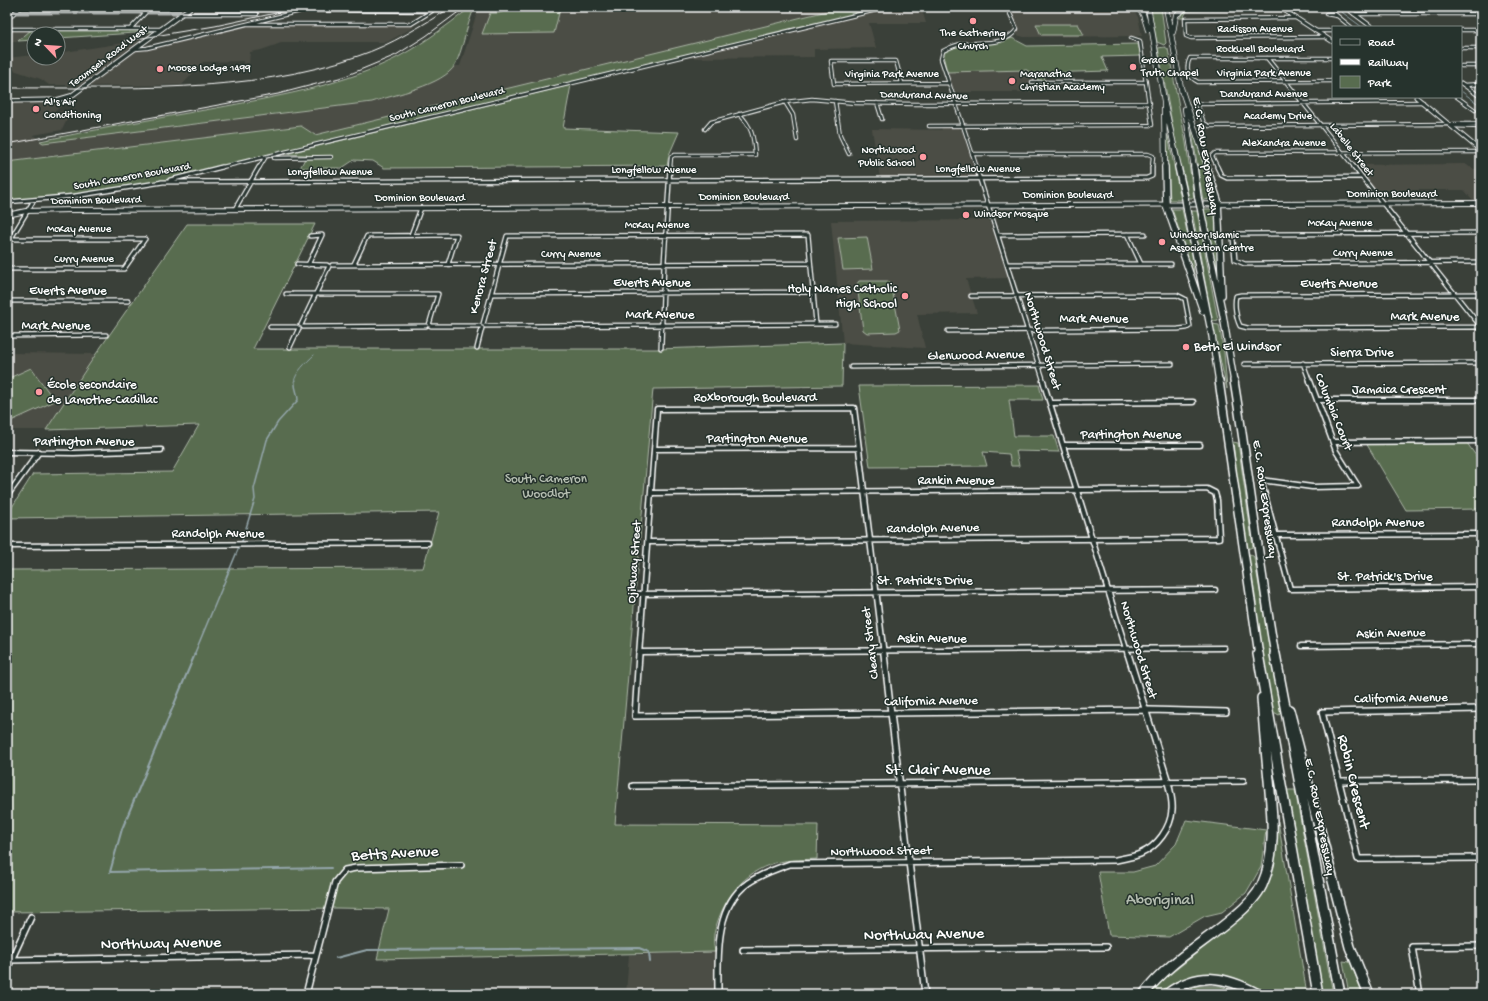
<svg xmlns="http://www.w3.org/2000/svg" width="1488" height="1001" font-family="'Gochi Hand',sans-serif">
<rect width="100%" height="100%" fill="#3a4039"/>
<filter id="ink" filterUnits="userSpaceOnUse"><feTurbulence type="fractalNoise" baseFrequency=".025" numOctaves="2"/><feDisplacementMap in="SourceGraphic" scale="8" xChannelSelector="R" yChannelSelector="G"/><feConvolveMatrix kernelMatrix="1 2 1 2 8 2 1 2 1" color-interpolation-filters="sRGB"/></filter>
<g filter="url(#ink)">
<path fill="#4c4d45" d="M479 7H844L315 135 301 126 7 162V103H65L54 112 71 111 62 130 33 135 44 143 372 102 422 86 444 77 454 66H460Z
M893 7H921L926 23H869L876 48 814 49V57L682 58Z
M954 7H1005L1007 12H956Z
M1009 7H1129L1133 9 1138 17 1142 36 1024 37 1017 35 1018 28Z
M254 25H411L414 27 387 42H284L261 50 250 52 249 63 245 64 243 61 203 62 182 85 89 86 135 51 154 48 242 26Z
M7 30H31L18 41 7 42Z
M144 40 83 85H49L41 79 7 68V58L34 55V58H58V53Z
M1027 70 1041 82H1045V83H1027L1031 92H955L947 72Z
M941 127 959 128 962 130 976 175 975 177 880 178 872 129 942 130Z
M1467 164 1473 169 1481 168V201H1474L1464 190H1374L1354 165Z
M989 220 1008 278 966 279 977 313 917 314 925 348 843 343 831 221Z
M7 353 96 354 46 430H7Z
M715 952 713 994H626L629 955Z"/>
<path fill="#586c4f" stroke="#acb6a7" d="M471 7H475C466 25 464 47 455 65 444 85 393 95 372 102L43 143 40 141C99 129 157 118 216 108 274 97 335 87 388 62 418 48 445 27 471 7Z
M844 7H885L173 179 101 191 7 201V162L301 126 315 135Z
M1150 7H1161L1166 43 1164 45 1157 42Z
M1207 7H1262L1264 9 1187 11 1183 18H1179C1187 7 1194 9 1207 7Z
M511 9H560L554 33 482 34 490 13H499Z
M1036 24H1078L1084 35H1041Z
M31 30H155L150 32 58 38V34H34V40L18 41Z
M1012 38 1027 46 1138 44 1141 56 1102 57 1108 71 1044 73 1045 82H1041L1027 70 947 72 943 55 946 50 956 45 1001 42Z
M1165 47 1168 49 1186 143 1194 198H1189L1174 134 1158 48Z
M571 85 563 128 679 132 669 155 667 166 384 168 373 161 354 160 342 168H300L307 155 284 154Z
M1192 132H1194L1213 199 1203 200Z
M1166 135 1168 136 1181 200H1170Z
M1172 209H1182L1192 255 1194 275Z
M1204 209H1215L1219 272H1216Z
M1192 211H1197L1218 320 1214 321 1212 319Z
M187 224H315L253 349H656L843 343 842 386 653 389 615 824 818 825 817 859C801 860 784 859 769 865 739 876 721 904 714 934 713 940 714 947 715 952L377 959 389 909 337 908 7 912V570L423 568 439 512 7 518V515L33 474 172 472 199 425 46 430 96 354Z
M867 237 873 269 843 270 838 238Z
M859 281H888L891 283 900 330 896 332 867 333 863 330 857 284Z
M1212 324 1219 325 1224 353 1227 389Z
M31 368 55 401 11 421 7 415V379Z
M1039 385 1043 400H1009L1014 436H1054L1059 452 1016 451 1019 466H1011L1009 454 983 452 987 466 870 467 859 386Z
M1233 442 1238 443 1253 547 1247 549 1244 546Z
M1366 443H1467L1481 463V509L1406 510Z
M1250 554 1254 557 1281 712 1279 715 1272 711 1245 555Z
M1285 790H1295L1333 994H1321Z
M1186 820 1266 830 1261 867 1246 893 1222 912 1205 916 1169 937 1109 935 1098 872H1133L1155 866 1176 844Z
M1275 820 1278 821 1307 994H1264L1252 986 1215 975H1196L1175 982 1162 994H1151L1158 984 1248 912 1266 889 1272 867Z
M1343 961 1350 962 1363 994H1349Z
M1194 986H1220L1244 994H1177Z"/>
<g fill="none" stroke-linecap="round" stroke-linejoin="round">
<path stroke="#94a6ab" stroke-width="1" d="M1335 7 1362 27
M1461 91 1481 106
M294 382C296 371 306 363 314 355"/>
<path stroke="#94a6ab" stroke-width="1.5" d="M242 541 255 499 254 489 267 440 278 422 298 400C298 393 294 388 295 381
M194 655 239 547"/>
<path stroke="#94a6ab" stroke-width="2" d="M195 654 122 829 110 872 331 868
M336 958 367 950 639 948 649 952 650 962"/>
<g stroke="#fff" stroke-width="4.5">
<path id="minor-far3" d="M7 12H184
M182 14H257
M1354 14H1481
M1337 16 1326 14H1335L1351 27
M1295 18 1185 19 1186 36 1191 38 1325 37
M7 19 21 7
M7 29H162
M130 29 151 7
M1461 30H1481
M1315 31H1333
M1461 48H1481
M135 49 147 48 305 10 432 11 411 24H247
M1267 58 1355 168
M1333 58H1190C1185 68 1188 77 1198 82L1333 81
M1461 66H1481
M1032 82H1146
M902 83 896 61H831L834 84 949 83
M1464 85 1481 84
M1457 97 1475 110
M835 101 840 135 849 154
M785 102 793 115 797 140
M1423 102 1197 104 1204 123 1209 126 1449 124
M877 103 882 119
M1481 124H1453L1451 126 1481 127
M929 126 1152 125 1140 41 1131 38
M705 129 711 122 785 102 812 99 855 103 916 104 1150 103
M972 154H1148L1153 156 1152 168
M274 158 331 157
M218 168 889 7
M259 168 265 158
M670 168 671 157 674 155H755C754 138 752 126 739 114
M977 168 941 59 943 51C949 48 954 45 961 44 980 41 1005 47 1017 29L1007 7
M1218 168 1212 156 1215 153 1481 152"/>
</g>
<g stroke="#fff" stroke-width="5.5">
<path id="minor-far2" d="M976 167 1044 382
M1217 167 1221 175 1227 178 1361 177
M1354 167 1481 327
M170 180 222 167
M161 182 1147 178 1152 176V167
M7 202 75 196 163 182
M235 209 259 167
M1481 233 1239 234 1235 235 1233 238 1235 260 1245 264 1481 262
M1127 234 1141 264
M411 235 421 208
M998 235 1145 234
M12 239H145
M7 245 34 200
M297 264 327 265
M354 264 367 236 457 235 448 264
M1007 264H1171
M308 265 322 235 310 236
M332 265 810 263
M7 269H124L145 239
M286 294H438L429 325
M491 294 813 292
M1481 294 1241 295 1236 296C1234 304 1236 318 1240 326L1248 328 1481 327
M7 301H128
M483 324 507 236 808 235 816 324
M301 325 329 266
M431 326H480
M485 326 835 324
M270 327H297
M303 327 426 326
M948 331 1178 329 1187 328 1190 326 1185 299 1177 295 971 296
M7 336 106 335
M290 347 299 328
M477 348 482 328
M661 348 664 263 670 167
M1303 363 1310 382
M1244 364 1481 363
M851 367 1172 364"/>
</g>
<g stroke="#fff" stroke-width="7">
<path id="minor-far1" d="M1043 381 1128 655
M1310 381 1336 451 1358 486 1312 487 1261 480 1290 589 1481 587
M1317 400H1481
M1050 403 1193 402
M1333 442 1481 441
M1063 445H1200
M654 449 859 448
M7 452 74 453 161 450
M7 496 39 452
M1275 535 1481 534
M648 542 1219 538 1217 500 1215 493 1207 489 652 493
M7 546 428 543
M634 594 1215 590
M1301 646 1481 644
M640 652 1224 648
M639 655 657 409 854 408 884 655"/>
</g>
<g stroke="#fff" stroke-width="8">
<path id="minor" d="M639 654 635 716 891 713
M884 654 891 713
M1481 709 1322 712 1358 859 1481 858
M891 713 925 994
M891 713 1150 710 1226 712
M1340 781 1481 780
M633 786 1243 781
M743 950 1106 947
M7 960 316 955
M7 969 31 917
M306 994 335 882 345 870 356 868 461 865
M718 994C718 957 714 907 748 883 761 874 775 869 790 864L1116 860C1124 858 1133 857 1140 854 1157 847 1171 828 1172 810 1173 801 1170 791 1168 782L1128 654
M1418 994 1419 989 1412 947 1481 946"/>
</g>
<g stroke="#fff" stroke-width="5">
<path id="tertiary-far1" d="M1279 7 1333 42
M1345 7 1372 27
M1461 83 1481 97
M1416 97 1481 151"/>
</g>
<g stroke="#fff" stroke-width="6">
<path id="tertiary" d="M7 215 26 211 71 210 1481 203"/>
</g>
<g stroke="#fff" stroke-width="5.5">
<path id="secondary" d="M7 101 57 100 71 96 191 7"/>
</g>
<g stroke="#fff" stroke-width="6">
<path id="motorway-far3" d="M1137 7 1143 14 1148 30
M1148 7 1164 101 1179 168
M1166 7 1182 93
M1173 32 1176 15 1187 7
M1181 88 1208 168
M1164 101 1165 168
M1185 109 1194 168"/>
</g>
<g stroke="#fff" stroke-width="8">
<path id="motorway-far2" d="M1165 167 1166 205 1203 311
M1178 167 1185 198
M1194 167 1198 198
M1207 167 1218 200 1222 295
M1187 211 1212 336 1219 382
M1201 211 1223 315 1234 382"/>
</g>
<g stroke="#fff" stroke-width="10">
<path id="motorway-far1" d="M1219 381 1259 655
M1234 381C1249 472 1259 564 1275 655"/>
</g>
<g stroke="#fff" stroke-width="12">
<path id="motorway" d="M1258 654 1318 994
M1275 654 1340 994
M1289 710 1350 947 1369 994
M1144 994C1168 962 1204 943 1234 917 1245 908 1256 898 1262 885 1277 852 1272 815 1269 780 1266 753 1264 725 1262 698
M1167 994C1199 971 1225 976 1258 994"/>
</g>
<use href="#minor-far3" stroke="#26332d" stroke-width="2.5"/>
<use href="#minor-far2" stroke="#26332d" stroke-width="3"/>
<use href="#minor-far1" stroke="#26332d" stroke-width="4"/>
<use href="#minor" stroke="#26332d" stroke-width="5"/>
<use href="#tertiary-far1" stroke="#26332d" stroke-width="3"/>
<use href="#tertiary" stroke="#26332d" stroke-width="4"/>
<use href="#secondary" stroke="#26332d" stroke-width="3.5"/>
<use href="#motorway-far3" stroke="#26332d" stroke-width="4.5"/>
<use href="#motorway-far2" stroke="#26332d" stroke-width="5.5"/>
<use href="#motorway-far1" stroke="#26332d" stroke-width="7"/>
<use href="#motorway" stroke="#26332d" stroke-width="9"/>
<path stroke="#fff" stroke-width="1" d="M124 41 215 26 304 7
M7 88C124 87 246 95 358 56 392 45 422 25 452 7
M7 144 278 94 343 77 396 55 426 36 465 7"/>
<g stroke="#fff" stroke-width="8" stroke-linecap="butt">
<path id="motorway-bridge" d="M1185 198 1187 211
M1198 198 1201 211"/>
</g>
<use href="#motorway-bridge" stroke="#26332d" stroke-width="5.5"/>
</g>
</g>
<g fill="#ff9aa2" stroke="#26332d" stroke-width="1.5">
<circle cx="973" cy="21" r="4"/>
<circle cx="1133" cy="67" r="4"/>
<circle cx="160" cy="69" r="4"/>
<circle cx="1012" cy="81" r="4"/>
<circle cx="36" cy="109" r="4"/>
<circle cx="923" cy="157" r="4"/>
<circle cx="966" cy="215" r="4"/>
<circle cx="1162" cy="242" r="4"/>
<circle cx="905" cy="296" r="4"/>
<circle cx="1186" cy="347" r="4"/>
<circle cx="39" cy="392" r="4"/>
</g>
<g text-anchor="middle" dominant-baseline="central" stroke-width="3" stroke-linejoin="round" paint-order="stroke">
<g font-size="11" fill="#fff" stroke="#26332d">
<text x="1255" y="30">Radisson Avenue</text>
<text x="1260" y="50">Rockwell Boulevard</text>
<text transform="translate(109 57) rotate(-37)">Tecumseh Road West</text>
<text x="1264" y="74">Virginia Park Avenue</text>
<text x="892" y="75">Virginia Park Avenue</text>
<text x="1264" y="95">Dandurand Avenue</text>
<text transform="translate(924 96) rotate(1)">Dandurand Avenue</text>
<text transform="translate(447 105) rotate(-14)">South Cameron Boulevard</text>
<text x="1278" y="117">Academy Drive</text>
<text x="1284" y="144">Alexandra Avenue</text>
<text transform="translate(1351 150) rotate(52)">Labelle Street</text>
<text x="978" y="170">Longfellow Avenue</text>
<text x="654" y="171">Longfellow Avenue</text>
<text x="330" y="173">Longfellow Avenue</text>
<text transform="translate(132 177) rotate(-10)">South Cameron Boulevard</text>
<text x="1392" y="195">Dominion Boulevard</text>
<text x="1068" y="196">Dominion Boulevard</text>
<text x="744" y="198">Dominion Boulevard</text>
<text x="420" y="199">Dominion Boulevard</text>
<text transform="translate(96 201) rotate(-1)">Dominion Boulevard</text>
<text x="1340" y="224">McKay Avenue</text>
<text x="657" y="226">McKay Avenue</text>
<text x="79" y="230">McKay Avenue</text>
<text x="1363" y="254">Curry Avenue</text>
<text x="571" y="255">Curry Avenue</text>
<text x="84" y="260">Curry Avenue</text>
</g>
<g font-size="11" fill="#fff" stroke="#26332d" text-anchor="start">
<text x="973" y="34" text-anchor="middle">The Gathering<tspan x="973" dy="13">Church</tspan></text>
<text x="1141" y="61">Grace &amp;<tspan x="1141" dy="13">Truth Chapel</tspan></text>
<text x="168" y="69">Moose Lodge 1499</text>
<text x="1020" y="75">Maranatha<tspan x="1020" dy="13">Christian Academy</tspan></text>
<text x="44" y="103">Al's Air<tspan x="44" dy="13">Conditioning</tspan></text>
<text x="915" y="151" text-anchor="end">Northwood<tspan x="915" dy="13">Public School</tspan></text>
<text x="974" y="215">Windsor Mosque</text>
<text x="1170" y="236">Windsor Islamic<tspan x="1170" dy="13">Association Centre</tspan></text>
</g>
<g font-size="13" fill="#fff" stroke="#26332d">
<text transform="translate(1205 156) rotate(81)">E.C. Row Expressway</text>
<text transform="translate(484 277) rotate(-75)">Kenora Street</text>
<text x="652" y="283">Everts Avenue</text>
<text x="1339" y="284">Everts Avenue</text>
<text x="68" y="291">Everts Avenue</text>
<text x="660" y="315">Mark Avenue</text>
<text x="1425" y="317">Mark Avenue</text>
<text x="1094" y="319">Mark Avenue</text>
<text x="56" y="326">Mark Avenue</text>
<text transform="translate(1042 341) rotate(73)">Northwood Street</text>
<text x="1362" y="353">Sierra Drive</text>
<text transform="translate(976 356) rotate(-1)">Glenwood Avenue</text>
<text x="1399" y="390">Jamaica Crescent</text>
<text x="755" y="398">Roxborough Boulevard</text>
<text transform="translate(1333 412) rotate(68)">Columbia Court</text>
<text x="1131" y="435">Partington Avenue</text>
<text x="757" y="439">Partington Avenue</text>
<text x="84" y="442">Partington Avenue</text>
<text x="956" y="481">Rankin Avenue</text>
<text transform="translate(1264 499) rotate(82)">E.C. Row Expressway</text>
<text x="1378" y="523">Randolph Avenue</text>
<text transform="translate(933 529) rotate(-1)">Randolph Avenue</text>
<text x="218" y="534">Randolph Avenue</text>
<text transform="translate(635 562) rotate(-86)">Ojibway Street</text>
<text x="1385" y="577">St. Patrick's Drive</text>
<text x="925" y="581">St. Patrick's Drive</text>
<text transform="translate(1391 634) rotate(-1)">Askin Avenue</text>
<text x="932" y="639">Askin Avenue</text>
<text transform="translate(871 643) rotate(-97)">Cleary Street</text>
<text transform="translate(1138 650) rotate(73)">Northwood Street</text>
<text transform="translate(1401 699) rotate(-1)">California Avenue</text>
<text transform="translate(931 702) rotate(-1)">California Avenue</text>
<text transform="translate(1319 817) rotate(79)">E.C. Row Expressway</text>
<text transform="translate(881 852) rotate(-1)">Northwood Street</text>
</g>
<g font-size="13" fill="#fff" stroke="#26332d" text-anchor="start">
<text x="897" y="289" text-anchor="end">Holy Names Catholic<tspan x="897" dy="15">High School</tspan></text>
<text x="1194" y="347">Beth El Windsor</text>
<text x="47" y="385">École secondaire<tspan x="47" dy="15">de Lamothe-Cadillac</tspan></text>
</g>
<g font-size="13" fill="#b4bdb0" stroke="#26332d">
<text x="546" y="479">South Cameron<tspan x="546" dy="15">Woodlot</tspan></text>
</g>
<g font-size="16" fill="#fff" stroke="#26332d">
<text x="938" y="771">St. Clair Avenue</text>
<text transform="translate(1352 782) rotate(76)">Robin Crescent</text>
<text transform="translate(395 855) rotate(-3)">Betts Avenue</text>
<text transform="translate(924 936) rotate(-1)">Northway Avenue</text>
<text transform="translate(161 945) rotate(-1)">Northway Avenue</text>
</g>
<g font-size="16" fill="#b4bdb0" stroke="#26332d">
<text x="1160" y="901">Aboriginal</text>
</g>
</g>
<rect width="1488" height="1001" fill="none" stroke="#26332d" stroke-width="24"/>
<rect x="12" y="12" width="1464" height="977" fill="none" stroke="#fff" stroke-width="1.5" filter="url(#ink)"/>
<rect x="1332" y="26" width="130" height="72" fill="#26332d" stroke="#7d8581"/>
<rect x="1340" y="39" width="20" height="6" fill="#26332d" stroke="#7d8581"/>
<text x="1368" y="46" font-size="12" fill="#ffffff">Road</text>
<rect x="1340" y="59" width="20" height="6" fill="#ffffff" stroke="#7d8581"/>
<text x="1368" y="66" font-size="12" fill="#ffffff">Railway</text>
<rect x="1340" y="76" width="20" height="12" fill="#586c4f" stroke="#7d8581"/>
<text x="1368" y="86" font-size="12" fill="#ffffff">Park</text>
<g transform="translate(46 46) rotate(295)"><circle r="19" fill="#26332d" stroke="#7d8581"/>
<path d="M0-3L7 15L0 10L-7 15Z" fill="#ff9aa2"/>
<text y="-6" font-size="11" font-weight="bold" text-anchor="middle" fill="#ffffff">N</text>
</g>
</svg>
